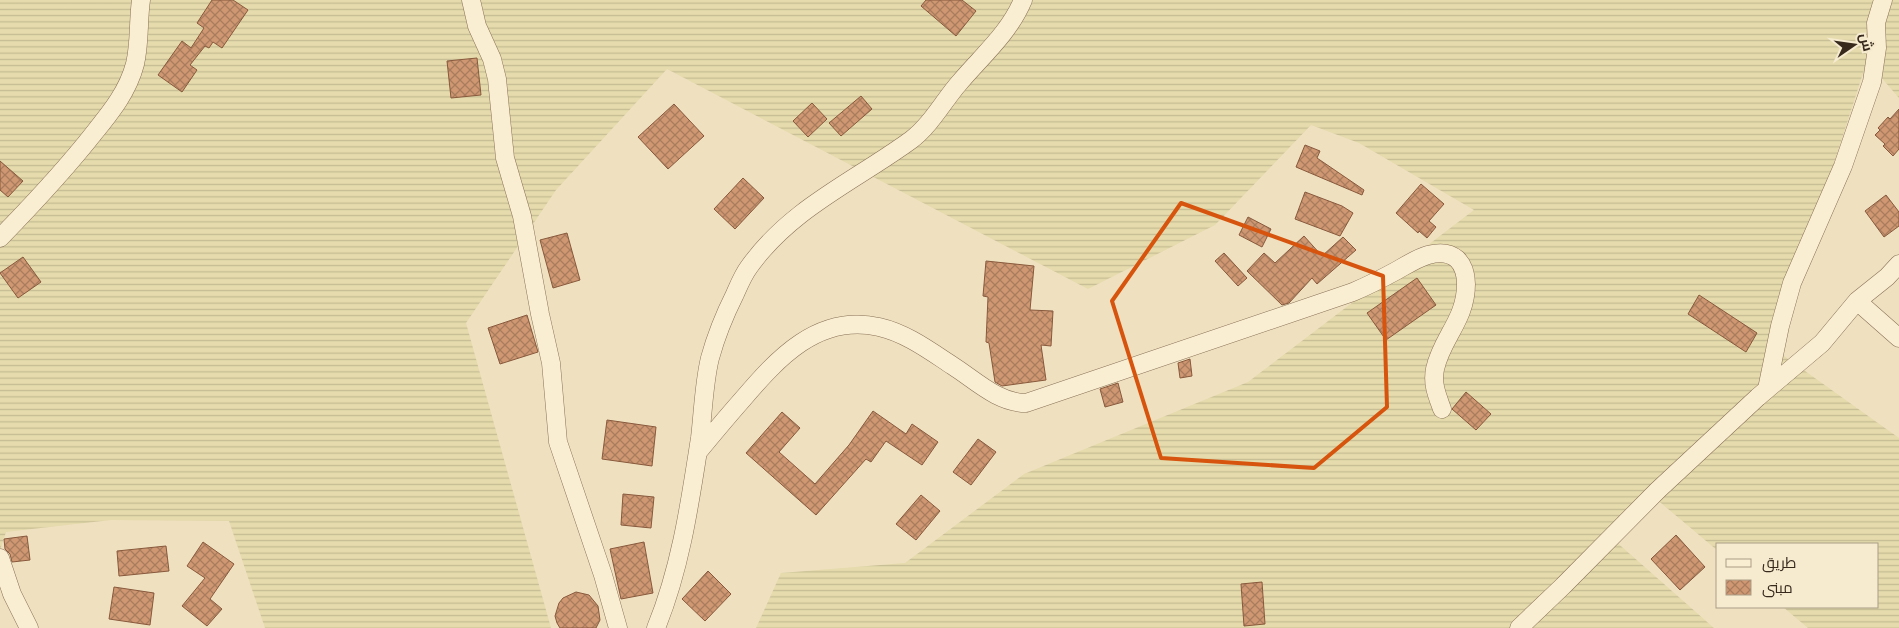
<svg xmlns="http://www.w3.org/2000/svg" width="1899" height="628" font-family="'Source Serif 4',Cairo,serif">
<defs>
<pattern id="farmland-rules" width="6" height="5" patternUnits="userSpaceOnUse" patternTransform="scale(1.25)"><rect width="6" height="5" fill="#e5dbac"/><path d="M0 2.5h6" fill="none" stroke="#c5bc93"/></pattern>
<pattern id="building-cross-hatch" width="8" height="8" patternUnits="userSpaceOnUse" patternTransform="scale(1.25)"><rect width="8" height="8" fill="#cf9873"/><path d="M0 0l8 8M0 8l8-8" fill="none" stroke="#a97c5e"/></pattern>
</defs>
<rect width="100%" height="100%" fill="#efe0bf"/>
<path fill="url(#farmland-rules)" d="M0 0H1899V98L1867 61 1774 349 1899 438V628H1808L1783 607H1878V544H1718V551L1655 498 1605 532 1714 628H756L781 573 905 563 1024 474 1248 382 1474 210 1359 143 1311 125 1215 225 1088 289 667 69 556 190 466 323 551 628H265L229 521 111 520 6 532 0 550Z"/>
<path fill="url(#building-cross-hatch)" stroke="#88593c" d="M212 0H233L248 10 222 48 213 42 209 48 205 46 190 65 197 70 182 92 158 75 182 41 191 48 204 28 197 23Z
M926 0H962L976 11 956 36 921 6Z
M477 58 481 95 451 98 447 61Z
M861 96 872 109 841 136 829 123Z
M812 103 827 119 808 137 793 121Z
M674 104 704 136 668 169 638 137Z
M1899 109V149L1893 156 1883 146 1885 144 1875 135 1880 130 1878 128 1888 117 1890 119Z
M1305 145 1320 151 1317 158 1364 190 1362 195 1296 167Z
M0 161 23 181 8 197 0 190Z
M743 178 764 198 735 229 714 209Z
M1421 184 1444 204 1429 221 1436 227 1427 238 1419 231 1418 233 1396 213Z
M1305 192 1342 206 1353 213 1340 236 1295 219Z
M1886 195 1899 212V226L1884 237 1865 211Z
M1248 217 1271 229 1262 247 1239 235Z
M567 233 580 280 553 288 540 240Z
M1304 236 1322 256 1343 237 1356 250 1317 284 1312 278 1289 303 1282 305 1247 271 1264 253 1275 263Z
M1224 253 1247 278 1238 286 1215 261Z
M23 257 41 282 18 298 0 273Z
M986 261 1034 266 1030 310 1053 311 1051 346 1041 345 1046 380 1002 386 995 382 989 343 986 342 988 297 983 296Z
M1417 278 1436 305 1386 340 1367 313Z
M1699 295 1757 333 1746 352 1688 314Z
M527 315 538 352 500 364 488 328Z
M1190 359 1192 376 1180 378 1178 363Z
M1118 383 1123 402 1105 407 1100 389Z
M1466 392 1491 414 1476 430 1452 409Z
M873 411 906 434 912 424 938 442 922 465 886 441 871 462 866 459 816 515 746 453 782 412 800 428 779 452 815 484 849 445Z
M607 420 656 427 652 466 602 459Z
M978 439 996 452 971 485 953 472Z
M623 494 654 497 651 528 621 525Z
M921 495 940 511 916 540 896 524Z
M1676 535 1705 567 1680 590 1651 559Z
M27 536 30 560 12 562 10 554 5 549 4 539Z
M203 542 234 564 210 599 222 609 207 626 182 606 205 578 187 566Z
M644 542 653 593 621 599 610 549Z
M166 546 169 571 119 576 117 551Z
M708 571 731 594 705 621 682 599Z
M1262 582 1265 624 1244 626 1241 584Z
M114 587 154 593 150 625 109 619Z
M576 592 589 595 598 606 600 620 596 628H560L557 623 555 616 559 603 563 598Z"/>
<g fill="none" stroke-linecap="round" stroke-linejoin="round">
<g stroke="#887157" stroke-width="19">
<path id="minor" d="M471 0 477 26 492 59 497 79 505 158 522 216 540 314 551 363 558 442 603 575 618 628
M0 238C33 204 65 170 94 133 111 112 128 91 135 64 140 43 138 21 141 0
M1857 301 1899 338
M1767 389 1780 326 1792 283 1843 166 1872 82 1877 48 1876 23 1883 0
M698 452C712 435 727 417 742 400 777 359 818 313 879 327 906 333 930 351 953 366 975 380 998 403 1026 403L1353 292C1367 286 1381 279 1394 272 1405 266 1417 258 1428 255 1439 252 1449 252 1457 259 1463 265 1466 275 1466 284 1466 320 1442 337 1435 369 1432 384 1437 395 1442 409
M0 558 12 594 29 628
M656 628C681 567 690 502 700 438 703 413 704 382 710 358 716 336 725 314 735 294 739 285 743 275 749 267 791 208 855 181 911 140 931 125 944 100 960 82 983 55 1009 33 1023 0
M1519 628 1563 586 1658 490 1758 397 1822 343 1857 301 1887 277 1899 264"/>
</g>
<use href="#minor" stroke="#faeed2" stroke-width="18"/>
</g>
<path fill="none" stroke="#d6540e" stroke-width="4" stroke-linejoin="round" d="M1181 203 1383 276 1387 407 1314 468 1161 458 1112 301Z"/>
<rect x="1716" y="543" width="162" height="65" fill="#f6eacf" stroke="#aa9d87"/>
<rect x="1726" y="559" width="25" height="8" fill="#faeed2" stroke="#aa9d87"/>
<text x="1762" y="568" font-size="15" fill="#37291c">طريق</text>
<rect x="1726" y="580" width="25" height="15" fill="url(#building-cross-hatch)" stroke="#aa9d87"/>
<text x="1762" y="593" font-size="15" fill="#37291c">مبنى</text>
<g transform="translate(1854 45) rotate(77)" stroke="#f6eacf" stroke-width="4" paint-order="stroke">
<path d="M0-4L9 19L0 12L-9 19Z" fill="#37291c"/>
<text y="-8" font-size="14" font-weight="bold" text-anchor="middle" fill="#37291c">ش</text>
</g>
</svg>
